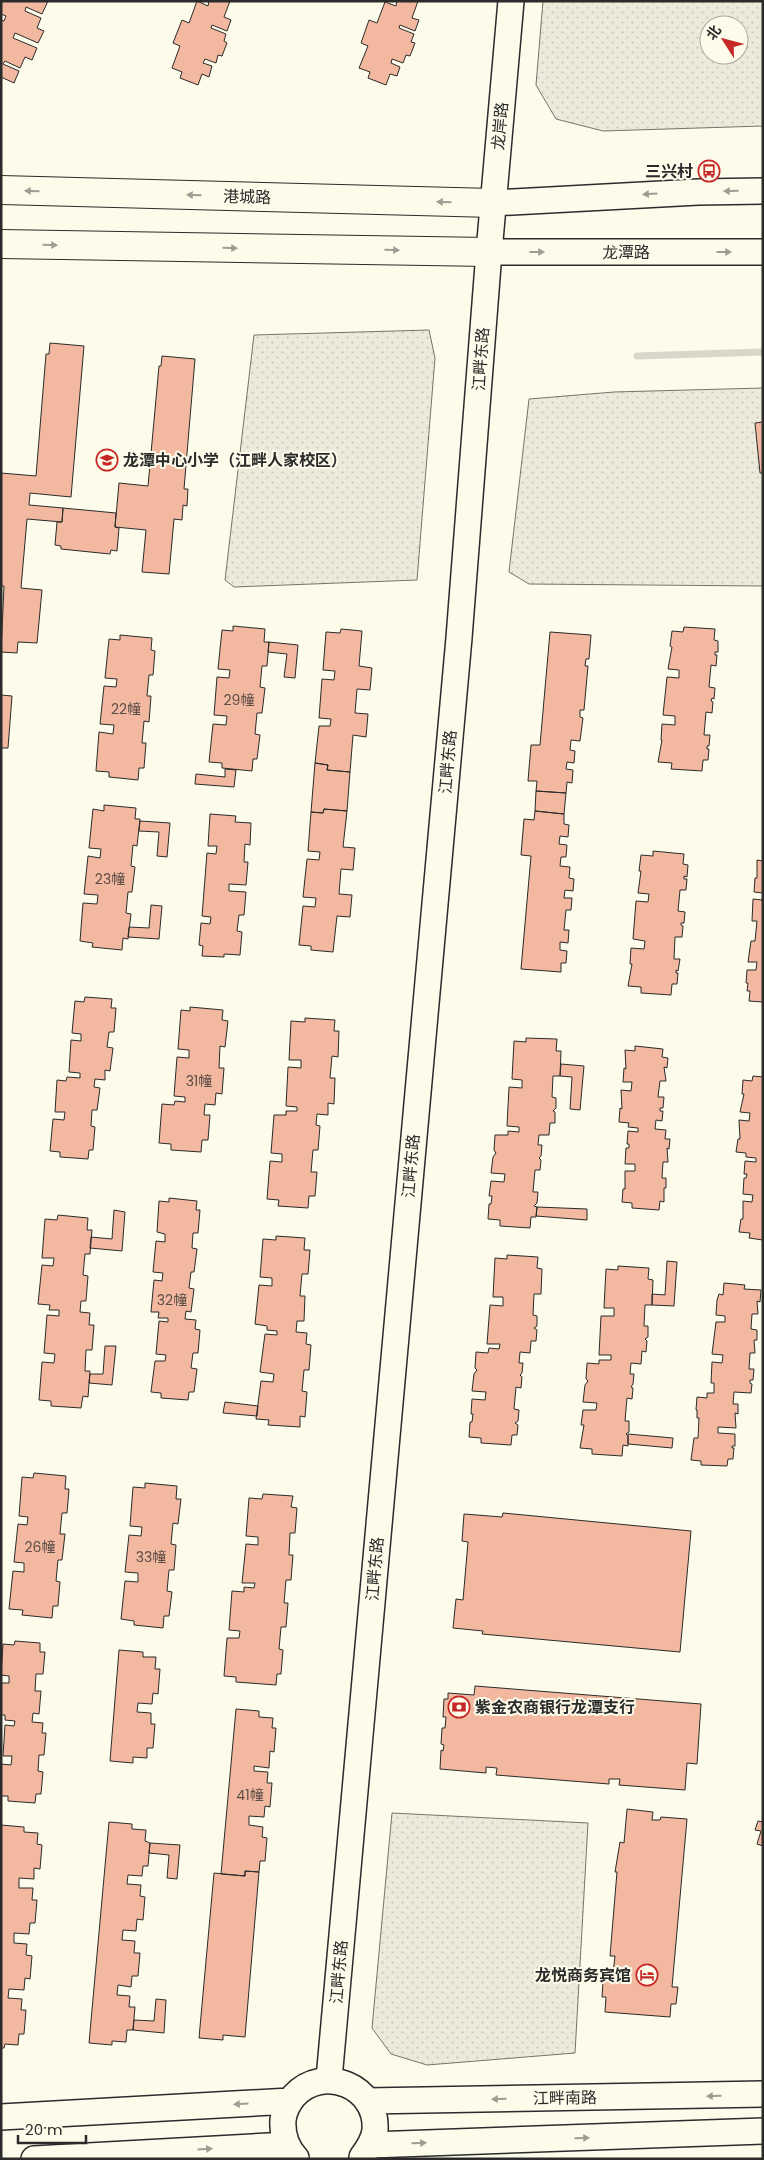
<svg xmlns="http://www.w3.org/2000/svg" width="764" height="2160" font-family="Poppins,'Noto Sans SC',sans-serif">
<defs>
<pattern id="park-dots" width="8" height="8" patternUnits="userSpaceOnUse" patternTransform="scale(1.25)"><rect width="8" height="8" fill="#ecebdb"/><path d="M2 2h.1M6 6h.1" fill="none" stroke="#cbcabc" stroke-width="1.8" stroke-linecap="round"/></pattern>
</defs>
<rect width="100%" height="100%" fill="#fdfbea"/>
<path fill="url(#park-dots)" stroke="#74746e" fill-rule="evenodd" d="M543 1H763V126L603 131 556 119 536 85ZM709 25H739V55H709Z
M429 330 435 358 417 580 234 587 225 580 254 335Z
M763 388V586L529 584 509 572 529 399 614 392Z
M392 1813 588 1823 575 2053 427 2065 391 2054 372 2028Z"/>
<g fill="none" stroke-linecap="round" stroke-linejoin="round">
<path stroke="#d8d7c9" stroke-width="7" d="M637 356 763 352"/>
</g>
<path fill="#f2b8a0" stroke="#2b2b2b" d="M1 1H48L42 14 26 7 25 11 41 18 37 28 44 31 38 43 15 33 13 38 37 48 32 60 25 57 20 68 5 61 3 64 19 71 14 83 1 77V20L4 21 6 16 1 14Z
M197 1 208 6 209 1H230L224 17 231 20 227 31 212 25 211 28 226 34 224 41 227 43 222 56 218 55 216 63 205 59 203 63 212 66 209 77 202 74 198 85 180 78 182 72 172 68 180 46 173 43 182 20 189 23Z
M397 1H418L412 18 419 20 415 31 400 25 399 28 414 34 411 42 415 43 410 56 406 55 403 63 392 59 391 63 400 67 397 76 390 74 386 85 368 78 370 72 359 68 368 46 361 43 369 20 377 23 385 2 396 6Z
M50 343 84 346 71 497 30 493 29 505 63 508 62 522 27 519 21 588 42 590 37 643 18 642 17 653 1 652 4 586H1V473L36 476 46 354H49Z
M162 356 195 359 184 489H188L187 506 183 505 182 520 174 519 169 574 142 572 146 530 115 527 119 483 148 486 159 366H161Z
M763 422V473H760L755 423Z
M63 508 116 513 115 527 119 528 117 551 111 550 110 554 61 549V546L55 545 57 522H62Z
M233 626 265 629 264 642H269L267 666H262L260 687 265 688 262 713H257L255 734 260 735 257 759H253L252 771 222 768V763L209 762 213 724 226 725 227 716 214 715 217 677 229 678 230 670 218 669 222 630 233 631Z
M684 627 715 629 714 640 718 641V652H715V655H717L716 666 711 665 709 687 715 688 714 699 712 698 711 701 713 702 712 713 706 712 704 735H710L709 746H707V749H709L708 760H703L702 771 671 769 672 763 658 762 662 740H661L662 724 675 725V716L663 715 667 677 679 678V670L668 669 672 647 670 646 672 631 683 632Z
M341 629 362 631 359 666 372 668 370 690 357 689 355 713 368 714 366 737 353 735 350 772 327 770 328 765 315 763 319 726H330L331 719 319 718 322 679 334 680 335 671 323 670 326 632 340 633Z
M550 632 591 635 589 659H586L585 666H588L584 710H580V717L583 718 580 741 571 740 570 750 575 751 574 763 567 762 566 769 573 770 572 783 567 782 566 793 536 791 537 781H528L531 745H540Z
M120 635 152 638 151 650 155 651 153 675H149L147 696H151L149 722 144 721 142 743H146L144 768H139L138 780 109 777V772L96 771 99 732 113 734 114 725 100 724 104 686 116 687 117 679 105 678 109 639 120 640Z
M269 642 298 645 295 678 284 677 287 654 268 652Z
M1 695 12 696 8 748H1Z
M315 763 328 765 327 770 350 772 347 811 324 809 323 813 311 812Z
M225 769 236 770 234 787 195 784 196 774 225 777Z
M536 791 566 793 564 814 535 811Z
M104 805 136 808 135 819H140L137 846 133 845 131 866 135 867 132 892H128L126 913 131 914 128 939 123 938 122 950 92 947 93 943 80 941 83 903 97 904 98 895 84 894 88 856 100 858 101 849 89 848 93 809 104 811Z
M324 809 347 811 343 847 355 848 353 870 341 869 339 894 352 895 350 917 337 916 333 952 311 950V946L299 945 303 906 315 907 316 898 303 897 307 859 319 860 320 852 308 851 311 812 323 813Z
M535 811 564 814V824L569 825 568 837 560 836 559 844 567 845 566 857H561L560 866 570 867 569 878 574 879 573 891 565 890 564 898H572L571 910H566L564 930H569L568 943 560 942V950L567 951 566 963H561V972L521 969 531 856 521 855 524 819 534 820Z
M210 814 236 816 235 822 251 823 250 845 245 844 244 862H248L246 885 229 884V891L246 892 244 915H239L237 931 242 932 240 955 224 954V957L202 956 203 946 199 945 201 923 210 924 211 917 202 916 207 853 216 854 217 846H208Z
M140 821 170 823 167 857 157 856 159 832 139 831Z
M653 851 684 854 683 864 688 865 687 877 684 876V879H687L686 890H680L678 911 685 912 684 923H681V925L683 926 682 937H675L674 959H680L678 971 676 970V973H678L677 984H672L671 995 641 993V987L628 986 632 964H630L631 948 644 949 645 941 633 939 636 901 648 902 649 894 638 893 641 871H639L641 855 653 856Z
M757 860 763 861V893L754 892 755 878H757Z
M763 895V1002L749 1001 750 991H747L748 983H746L747 970H756L757 962H748L751 941H755L757 921H752L753 899 762 900Z
M151 905 162 906 159 939 128 937 129 927 149 928Z
M85 997 112 999 111 1008H116L114 1032H109L107 1047 113 1048 110 1071 105 1070V1080L95 1079 94 1087 100 1088 97 1110H92L91 1126 95 1127 93 1150H89L88 1159 60 1157V1152L50 1151 53 1119 64 1120 65 1112H55L57 1080 66 1081 67 1077 80 1078V1073L69 1072 71 1040 81 1041V1034L72 1033 75 1001 84 1002Z
M190 1007 223 1010 222 1020 228 1021 225 1047 220 1046 219 1068H224L222 1094 216 1093 215 1105 205 1104 204 1115H210L208 1140H202L201 1152 171 1150V1144L159 1143 162 1104 174 1105 175 1101 185 1102V1097L174 1096 177 1057 189 1058V1050L178 1049 181 1010 190 1011Z
M305 1018 335 1020 334 1031H339L338 1057 332 1056 330 1078H335L334 1104 328 1103V1115L317 1114 316 1125 320 1126 318 1150H313L311 1172H317L315 1196H309L308 1208 278 1206 279 1200 267 1199 270 1161 282 1162V1154L271 1153 274 1115H286V1111H297V1107L286 1106 288 1067 301 1068V1060H289L291 1021 305 1022Z
M526 1038 557 1039 556 1051H561L560 1076H553L552 1097 556 1098V1108L553 1111 555 1112V1123H550L549 1135H539L538 1145H542L541 1156 539 1158 541 1160 540 1170H535L533 1192H538L537 1203 534 1206 537 1207 536 1217H531L530 1228 500 1226V1220L488 1219 489 1204H491L492 1196H489L491 1181 504 1182 505 1174 491 1173 493 1157 496 1153 494 1150 495 1135H508V1131L519 1132V1127L507 1126 509 1087 522 1088V1080L512 1079 514 1041 526 1042Z
M635 1046 663 1049 662 1057 668 1058 667 1068 664 1067 666 1081H660L658 1097H664L663 1108H660V1111H663L662 1121 656 1120 655 1129 666 1130 665 1139H670L669 1149 667 1148 668 1162H663L662 1178H666V1188H664V1202L660 1201 659 1210 632 1208V1203L622 1202 623 1189H625V1171H635V1164H625L626 1148H629V1144H627L628 1131 638 1132V1128L628 1127 629 1123 619 1122 620 1108 622 1109 621 1090 631 1091 632 1082H623L624 1068 626 1069 625 1050 635 1051Z
M561 1064 584 1066 580 1110 570 1109 572 1077 560 1076Z
M753 1076 763 1077V1240L749 1238 750 1233 739 1232 741 1219H743V1201L752 1202 753 1195 743 1194 744 1178H746L747 1174H744L745 1161 756 1162V1158L746 1157V1153L736 1152 738 1139H740L739 1120 749 1121 750 1113 740 1112 744 1094H742L743 1080 752 1081Z
M169 1198 197 1201 196 1210H200L198 1233H193L192 1248 197 1249 194 1272H191L189 1288 194 1289 191 1312 186 1311 185 1319 196 1320 195 1329 200 1330 198 1353H193L191 1368 197 1369 194 1392H189L188 1400 161 1398V1393L151 1392 155 1361H165L166 1355 156 1354 159 1321 168 1322V1318H158L159 1312H151L154 1280 162 1281 163 1273 153 1272 156 1241 165 1242V1234L157 1232 159 1201 169 1202Z
M537 1207 587 1209V1220L536 1216Z
M114 1210 125 1212 122 1251 90 1248 91 1237 112 1239Z
M58 1215 88 1218 87 1230H92L90 1254H85L83 1275 88 1276 86 1301H81L80 1312 90 1313 89 1325H94L92 1350H86L85 1371H90L88 1397 83 1396 81 1408 51 1406V1401L39 1400 42 1362 54 1363 55 1354 44 1353 47 1315 59 1316V1310H49L50 1305 38 1304 42 1265 53 1266 54 1258H42L45 1219 57 1220Z
M276 1236 305 1238 304 1250H310L308 1274H302L300 1296H305L304 1321H297L296 1332 307 1333 306 1344 311 1345 309 1370H304L302 1391 307 1392 305 1417 300 1416V1427L268 1425 269 1420 256 1419 261 1381 273 1382 274 1374 260 1372 265 1334 277 1335V1331L267 1330V1326L255 1324 259 1285 272 1286V1278L260 1277 263 1239 276 1240Z
M507 1255 538 1257 537 1268 542 1269 541 1294H534L533 1315 537 1316V1326L534 1328 537 1330 536 1341H531L530 1353 520 1352 519 1363H523L522 1373 520 1375 522 1377 521 1388 516 1387 514 1409 519 1410 518 1421 515 1423 518 1425 517 1435H512L511 1445 481 1443V1438L469 1437 470 1422H472L473 1414H471L472 1399 485 1400 486 1392 472 1391 474 1374 477 1370 475 1368 476 1352 488 1353 489 1348 499 1349 500 1344H487L490 1305 503 1306V1297H493L495 1258 507 1259Z
M667 1261 677 1262 674 1306 652 1305V1294L665 1295Z
M618 1266 649 1268 648 1279 653 1280 652 1305H645L644 1326H648V1337L645 1339 647 1341 646 1352 642 1351 641 1364 631 1363 630 1374H634L633 1384 631 1387 633 1388 632 1399 627 1398 625 1421H629V1432L626 1434 628 1436V1446L623 1445 622 1456 592 1454V1449L580 1448 584 1425H581L583 1410H596L597 1403 583 1402 585 1385 588 1381 586 1379 587 1363 599 1364V1360H611V1355H599L601 1316H614V1308H604L606 1269 618 1270Z
M724 1283 745 1285 744 1289 761 1290 760 1302 757 1301 758 1314H752L751 1329 757 1330V1340H754L755 1353H750L749 1369H754L753 1380H750V1383L752 1384 751 1393 734 1392 733 1404H738V1414L735 1413 736 1428 718 1427V1433L735 1434V1446H732V1448H734L733 1459H728L727 1466 701 1465V1461L691 1460 694 1438H698L699 1418H697V1410H696L697 1397 707 1398V1393H714V1383H711L712 1362 722 1363 723 1355 712 1354 716 1322H725V1316L716 1315 717 1300 719 1294 723 1295Z
M105 1346H116L112 1385 89 1383 90 1374H103Z
M225 1402 258 1406 257 1416 223 1413Z
M628 1434 673 1438 672 1448 628 1444Z
M34 1473 66 1476 65 1489H69L67 1513H62L60 1534H65L62 1560H58L56 1581 60 1582 58 1606H53L52 1618 22 1615 23 1610 9 1609 13 1571 24 1572V1563L14 1562 18 1524 27 1525 28 1517 19 1516 22 1477 33 1478Z
M145 1483 177 1486 176 1499H181L178 1524 173 1523 171 1544 176 1545 174 1570H169L167 1591 172 1592 169 1616H164L163 1628 134 1625V1621L121 1619 125 1581 138 1582V1573L125 1572 129 1535 141 1536 142 1527 130 1526 133 1487 145 1488Z
M263 1494 293 1496 291 1507 297 1508 295 1533H290L289 1555H293L291 1580H286L284 1603H288L286 1627H281L279 1649 283 1650 281 1674H277L276 1685 236 1682V1677L224 1676 227 1638H239L240 1631 229 1630 232 1591 244 1592V1587L254 1588 255 1583H242L246 1544 258 1545V1537L246 1536 249 1498 262 1499Z
M503 1513 691 1531 680 1652 482 1634 483 1631 453 1628 456 1599 463 1600 468 1542 462 1541 464 1514 502 1517Z
M15 1641 40 1643V1652H45L43 1674H36L35 1691H41L39 1714 33 1713 32 1722 43 1723 42 1733H46L44 1755H39L38 1771 43 1772 41 1794H36L35 1803 8 1801V1796H1V1764L11 1765 12 1756H3L5 1725 14 1726 15 1721 5 1720V1715H1V1683H9V1676L1 1675 3 1644 14 1645Z
M119 1650 143 1652V1657H156L155 1669H160L158 1694 153 1693 152 1704 138 1703 137 1712 151 1713V1724H155L153 1748H147V1758L133 1757V1763L110 1761Z
M475 1686 701 1704 697 1764 687 1763 685 1790 619 1785 620 1779H609V1784L496 1775 497 1768 486 1767V1773L440 1769 441 1750 443 1751 444 1745 441 1744 442 1728H445L446 1717H443L444 1699H448V1693L474 1695Z
M236 1709 259 1711V1717L273 1718 272 1728H276L274 1752 270 1751 269 1768 254 1766V1771L268 1772 267 1783H272L270 1807 265 1806 264 1817 249 1816V1825L263 1827 262 1837 267 1838 265 1861H260L259 1872 245 1871V1876L221 1874Z
M627 1809 653 1812 652 1820H660L661 1817 687 1819 672 1987H678L676 2004H671L670 2017 605 2012 606 1997H602L603 1981 612 1982 615 1956H610L617 1872H615L620 1842 624 1843Z
M758 1821 763 1822V1846L757 1844 761 1831 755 1830Z
M109 1822 132 1824V1829L146 1830 145 1841 150 1843 148 1866H143L142 1876 128 1875 127 1884 141 1885 140 1896 145 1897 143 1920 137 1919 136 1931 123 1930 122 1940 135 1941 134 1953H140L138 1976H132L131 1987 118 1985 117 1995 130 1996 129 2007H135L133 2030H127L126 2042 112 2041V2045L89 2043Z
M1 1825 24 1827V1832L38 1833 37 1844 42 1845 40 1869 34 1868V1879L19 1878V1888H33L32 1900H37L35 1923H30L29 1934 14 1933V1943L27 1944 26 1955 32 1956 30 1979 25 1978 24 1990 9 1989 8 1998 22 1999 21 2010H26L24 2034H19L18 2045 5 2044 4 2048H1Z
M150 1843 180 1845 177 1879 167 1878 169 1855 149 1853Z
M245 1871 259 1872 245 2037 223 2035V2040L199 2038 214 1873 245 1876Z
M156 1999 166 2000 164 2033 133 2030 134 2020 154 2021Z"/>
<g fill="none" stroke-linecap="round" stroke-linejoin="round">
<g stroke="#2b2b2b" stroke-width="28">
<path id="tertiary" d="M493 203 698 192 763 191
M489 252H763
M329 2079 459 638 489 252 511 1
M367 2101 763 2094
M1 2117 290 2101
M371 2145 763 2131
M296 2158C286 2147 282 2135 283 2120 284 2111 289 2102 294 2096 323 2064 378 2086 375 2130 374 2140 368 2149 362 2157
M34 2159 286 2145"/>
</g>
<g stroke="#2b2b2b" stroke-width="30">
<path id="secondary" d="M1 190 493 203
M1 244 489 252"/>
</g>
<use href="#tertiary" stroke="#fdfbea" stroke-width="25"/>
<use href="#secondary" stroke="#fdfbea" stroke-width="28"/>
</g>
<defs><path id="oneway-solid" d="M-6-.8H1V-3.2L6.5 0L1 3.2V.8H-6Z" transform="scale(1.25)"/></defs>
<g fill="#9e9d94">
<use href="#oneway-solid" transform="translate(32 191) rotate(-179)"/>
<use href="#oneway-solid" transform="translate(731 191) rotate(179)"/>
<use href="#oneway-solid" transform="translate(650 194) rotate(177)"/>
<use href="#oneway-solid" transform="translate(194 195) rotate(-179)"/>
<use href="#oneway-solid" transform="translate(444 202) rotate(-179)"/>
<use href="#oneway-solid" transform="translate(50 245) rotate(1)"/>
<use href="#oneway-solid" transform="translate(230 248) rotate(1)"/>
<use href="#oneway-solid" transform="translate(392 250) rotate(1)"/>
<use href="#oneway-solid" transform="translate(537 252)"/>
<use href="#oneway-solid" transform="translate(724 252)"/>
<use href="#oneway-solid" transform="translate(714 2096) rotate(179)"/>
<use href="#oneway-solid" transform="translate(499 2099) rotate(179)"/>
<use href="#oneway-solid" transform="translate(241 2104) rotate(177)"/>
<use href="#oneway-solid" transform="translate(582 2138) rotate(-2)"/>
<use href="#oneway-solid" transform="translate(419 2143) rotate(-2)"/>
<use href="#oneway-solid" transform="translate(205 2149) rotate(-3)"/>
</g>
<defs>
<g id="bus-ring" transform="scale(1.125)"><circle r="9.5" fill="#fdfbea" stroke="#c62828" stroke-width="1.5"/><path d="M-5-6H5V4H4V6H2V4H-2V6H-4V4H-5ZM-3.5-4V0h7V-4ZM-3.5 1.2v1.5H-2V1.2ZM2 1.2v1.5H3.5V1.2Z" fill="#c62828"/></g>
<g id="school-ring" transform="scale(1.125)"><circle r="9.5" fill="#fdfbea" stroke="#c62828" stroke-width="1.5"/><path d="M0-5L7-2L0 1L-7-2ZM-4 1L0 2.5L4 1V4Q0 6-4 4Z" fill="#c62828"/></g>
<g id="bank-ring" transform="scale(1.125)"><circle r="9.5" fill="#fdfbea" stroke="#c62828" stroke-width="1.5"/><path d="M-6-4H6V4H-6ZM0-2.3a2.3 2.3 0 1 0 0 4.6a2.3 2.3 0 1 0 0-4.6Z" fill="#c62828"/></g>
<g id="hotel-ring" transform="scale(1.125)"><circle r="9.5" fill="#fdfbea" stroke="#c62828" stroke-width="1.5"/><path d="M-6-4.5h1.5V1H6V5H4.5V3h-9V5H-6ZM-4 0a1.8 1.8 0 1 1 3.6 0ZM.5 0V-2.5h3Q6-2.5 6 0Z" fill="#c62828"/></g>
</defs>
<g fill-rule="evenodd">
<use href="#bus-ring" x="709" y="171"/>
<use href="#school-ring" x="107" y="460"/>
<use href="#bank-ring" x="459" y="1707"/>
<use href="#hotel-ring" x="647" y="1975"/>
</g>
<g text-anchor="middle" dominant-baseline="central" stroke-width="4" stroke-linejoin="round" paint-order="stroke">
<g font-size="14" fill="#5d4e48">
<text x="239" y="700">29幢</text>
<text x="126" y="709">22幢</text>
<text x="110" y="879">23幢</text>
<text x="199" y="1081">31幢</text>
<text x="172" y="1300">32幢</text>
<text x="40" y="1547">26幢</text>
<text x="151" y="1557">33幢</text>
<text x="250" y="1795">41幢</text>
</g>
<g font-size="16" fill="#2b2b2b" stroke="#fdfbea">
<text transform="translate(500 126) rotate(-85)">龙岸路</text>
<text transform="translate(247 197) rotate(1)">港城路</text>
<text x="626" y="252">龙潭路</text>
<text transform="translate(481 359) rotate(-86)">江畔东路</text>
<text transform="translate(448 762) rotate(-85)">江畔东路</text>
<text transform="translate(411 1166) rotate(-85)">江畔东路</text>
<text transform="translate(375 1569) rotate(-85)">江畔东路</text>
<text transform="translate(339 1972) rotate(-85)">江畔东路</text>
<text transform="translate(565 2098) rotate(-1)">江畔南路</text>
</g>
<g font-size="16" font-weight="bold" fill="#2b2b2b" stroke="#fdfbea" text-anchor="end">
<text x="693" y="171">三兴村</text>
<text x="123" y="460" text-anchor="start">龙潭中心小学（江畔人家校区）</text>
<text x="475" y="1707" text-anchor="start">紫金农商银行龙潭支行</text>
<text x="631" y="1975">龙悦商务宾馆</text>
</g>
</g>
<rect width="764" height="2160" fill="none" stroke="#2b2b2b" stroke-width="5"/>
<g transform="translate(724 40) rotate(306)"><circle r="24" fill="#fdfbea" stroke="#a9a89e"/>
<path d="M0-4L9 19L0 12L-9 19Z" fill="#c62828"/>
<text y="-8" font-size="14" font-weight="bold" text-anchor="middle" fill="#2b2b2b">北</text>
</g>
<path d="M18 2135v8h68v-8" fill="none" stroke="#2b2b2b" stroke-width="2.5"/>
<text x="25" y="2135" font-size="15" fill="#2b2b2b" stroke="#fdfbea" stroke-width="4" paint-order="stroke">20 m</text>
</svg>
